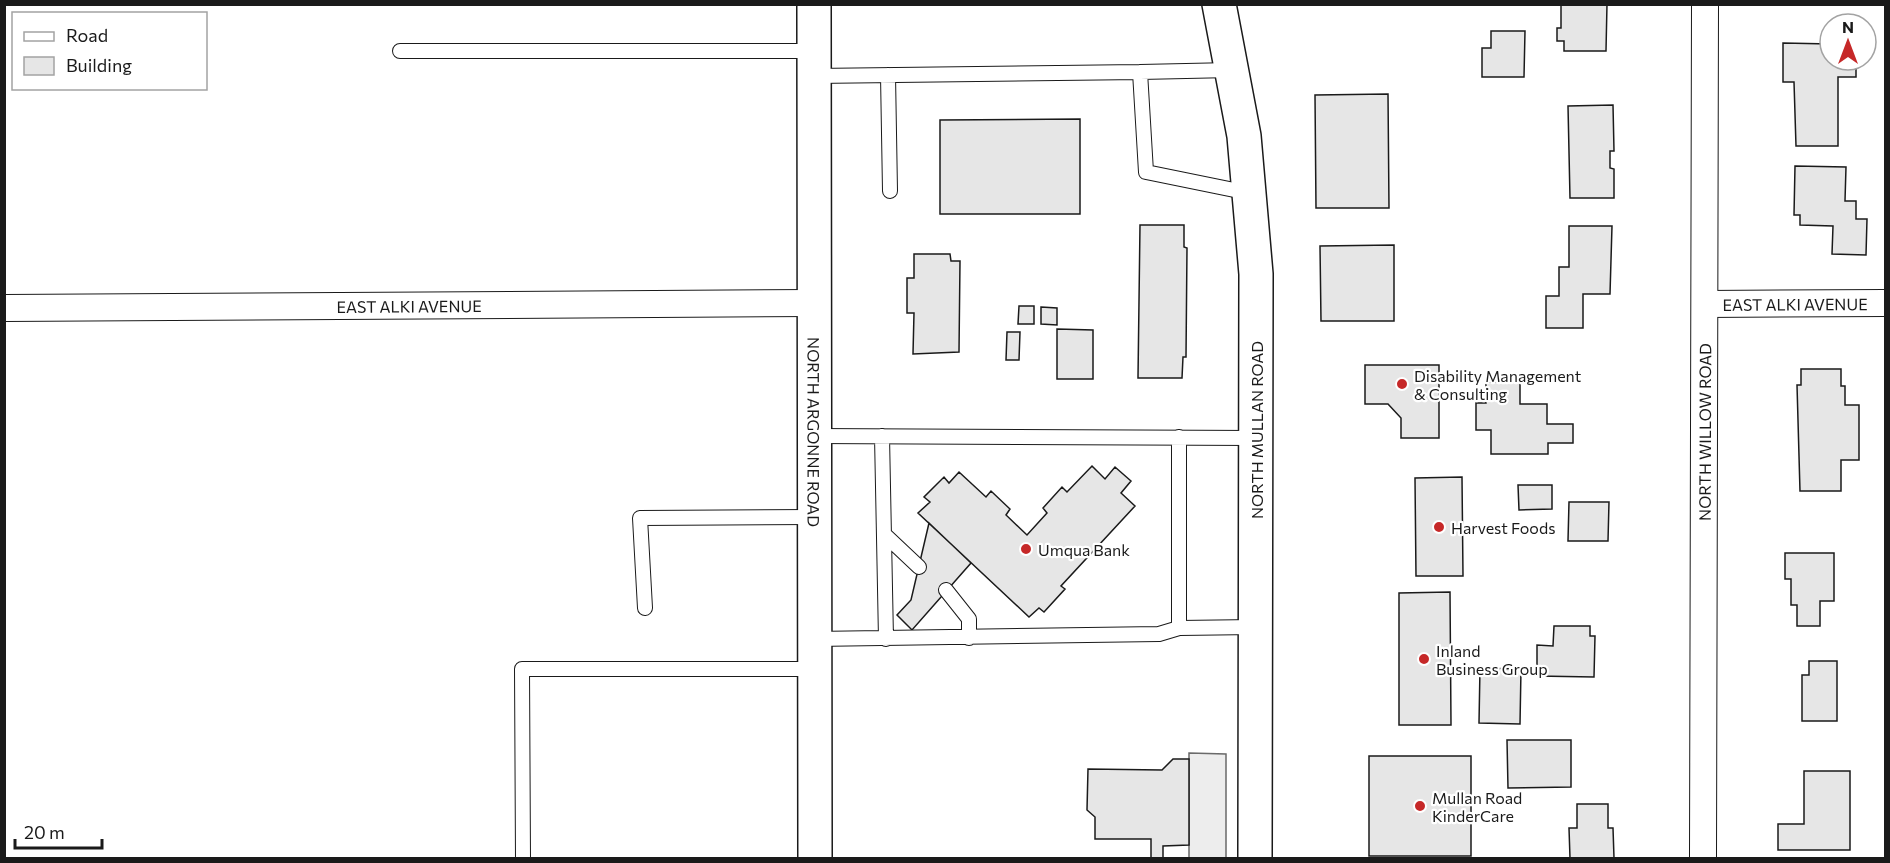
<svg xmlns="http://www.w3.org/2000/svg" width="1890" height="863" font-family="Commissioner,sans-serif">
<rect width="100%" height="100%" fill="#fff"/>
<path fill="#ededed" stroke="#6a6a6a" stroke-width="1.5" d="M1189 753 1226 754V858H1189Z"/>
<path fill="#e6e6e6" stroke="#1a1a1a" stroke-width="1.5" d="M1561 4H1607L1606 51H1564V41H1557V28H1561Z
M1491 31H1525L1524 77H1482V48H1491Z
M1783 43 1830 44V60H1856V77H1838V146H1796L1794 82H1783Z
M1388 94 1389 208H1316L1315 95Z
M1613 105 1614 151H1610V168L1614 169V198H1570L1568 106Z
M1080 119V214H940V120Z
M1795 166 1846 167 1845 201H1856V219H1867L1866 255 1832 254 1833 226 1800 225V215H1794Z
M1140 225H1184V247L1187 248 1186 357H1183L1182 378H1138Z
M1569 226H1612L1610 294H1583V328H1546V296H1559V267H1569Z
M1394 245V321H1321L1320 246Z
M914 254H950L951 261H960L959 352 913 354 914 313H907V278H914Z
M1019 306H1034V324H1018Z
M1041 307 1057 308V325L1041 324Z
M1057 329 1093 330V379H1057Z
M1007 332H1020L1019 360H1006Z
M1365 365H1439V438H1401V418L1388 404H1365Z
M1801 369H1841V386H1845V405H1859V460H1841V491H1800L1797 385H1801Z
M1486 382H1520V404H1547V424H1573V443H1548V454H1491V430H1476V403H1486Z
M1092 466 1105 479 1115 467 1131 481 1121 493 1135 506 1061 586 1065 589 1044 612 1039 608 1029 617 918 513 930 502 924 497 944 477 949 483 959 472 986 497 991 491 1010 509 1006 515 1027 535 1047 513 1043 508 1062 487 1067 492Z
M1462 477 1463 576H1416L1415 478Z
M1518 485H1552V509L1519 510Z
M1569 502H1609L1608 541H1568Z
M929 523 971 563 912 630 897 615 911 600Z
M1785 553H1834V601H1820V626H1797V605H1791V579H1785Z
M1450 592 1451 725H1399V593Z
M1554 626H1590V636H1595L1594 677 1537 676V645L1553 646Z
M1809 661H1837V721H1802V675H1809Z
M1480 668 1521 669 1520 724 1479 723Z
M1507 740H1571V787L1508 788Z
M1369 756H1471V856H1369Z
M1173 759H1189V845L1163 846V858H1151V839H1095V817L1087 810 1088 769 1162 770Z
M1804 771H1850V850H1778V824H1804Z
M1577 804H1608V828H1613L1614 858H1570L1569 828H1577Z"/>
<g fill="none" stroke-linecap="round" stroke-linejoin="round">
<g stroke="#1a1a1a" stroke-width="16">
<path id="lane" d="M400 51H814
M1232 70 1140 72 1146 172 1249 193
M888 75 890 191
M814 76 1140 72
M815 436 1256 438
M882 436 886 639
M1179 437V628L1255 627
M884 534 919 567
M946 590 969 619V638
M645 608 640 518 814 517
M814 639 1159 634 1179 628
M523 858 522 669H815"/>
</g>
<g stroke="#1a1a1a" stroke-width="28">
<g id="street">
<path id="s1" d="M1705 304 1886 303"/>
<path id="s2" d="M4 308 814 303"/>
<path id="s3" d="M1703 858 1705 4"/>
</g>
</g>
<g stroke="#1a1a1a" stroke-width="36">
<g id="primary">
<path id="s4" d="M814 4 815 858"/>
<path d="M1219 4 1244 136 1256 274 1255 858"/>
</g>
</g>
<use href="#lane" stroke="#fff" stroke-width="14"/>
<use href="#street" stroke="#fff" stroke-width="26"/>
<use href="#primary" stroke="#fff" stroke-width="33"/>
</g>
<g fill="#c62828" stroke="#fff" stroke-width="2">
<circle cx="1402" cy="384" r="6"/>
<circle cx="1439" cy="527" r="6"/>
<circle cx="1026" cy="549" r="6"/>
<circle cx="1424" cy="659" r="6"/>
<circle cx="1420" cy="806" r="6"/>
</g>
<g text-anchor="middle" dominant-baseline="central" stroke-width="4.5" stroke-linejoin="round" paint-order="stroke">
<g font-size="16" fill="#1a1a1a" stroke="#fff">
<text stroke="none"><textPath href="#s1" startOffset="90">EAST ALKI AVENUE</textPath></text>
<text stroke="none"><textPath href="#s2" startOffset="405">EAST ALKI AVENUE</textPath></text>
<text transform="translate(1256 430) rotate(-90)">NORTH MULLAN ROAD</text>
<text stroke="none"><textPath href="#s4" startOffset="428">NORTH ARGONNE ROAD</textPath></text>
<text stroke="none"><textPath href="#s3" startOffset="426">NORTH WILLOW ROAD</textPath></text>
</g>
<g font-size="16" fill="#1a1a1a" stroke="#fff" text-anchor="start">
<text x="1414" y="375">Disability Management<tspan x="1414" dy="18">&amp; Consulting</tspan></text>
<text x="1451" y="527">Harvest Foods</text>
<text x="1038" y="549">Umqua Bank</text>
<text x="1436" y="650">Inland<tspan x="1436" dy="18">Business Group</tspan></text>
<text x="1432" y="797">Mullan Road<tspan x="1432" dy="18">KinderCare</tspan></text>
</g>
</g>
<rect width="1890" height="863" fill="none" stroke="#1a1a1a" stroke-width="12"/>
<rect x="12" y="12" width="195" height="78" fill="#ffffff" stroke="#a3a3a3" stroke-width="1.5"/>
<rect x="24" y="32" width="30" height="9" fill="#ffffff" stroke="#a3a3a3" stroke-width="1.5"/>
<text x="66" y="42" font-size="18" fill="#1a1a1a">Road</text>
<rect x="24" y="57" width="30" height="18" fill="#e6e6e6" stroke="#a3a3a3" stroke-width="1.5"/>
<text x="66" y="72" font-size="18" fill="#1a1a1a">Building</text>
<g transform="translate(1848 42)"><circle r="28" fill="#ffffff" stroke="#a3a3a3" stroke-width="1.5"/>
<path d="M0-4.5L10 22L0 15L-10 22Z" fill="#c62828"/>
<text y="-9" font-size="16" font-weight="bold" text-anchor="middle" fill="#1a1a1a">N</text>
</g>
<path d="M15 839v9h87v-9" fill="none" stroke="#1a1a1a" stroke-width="3"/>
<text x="24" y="839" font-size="18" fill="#1a1a1a" stroke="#ffffff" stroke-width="4.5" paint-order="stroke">20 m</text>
</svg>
